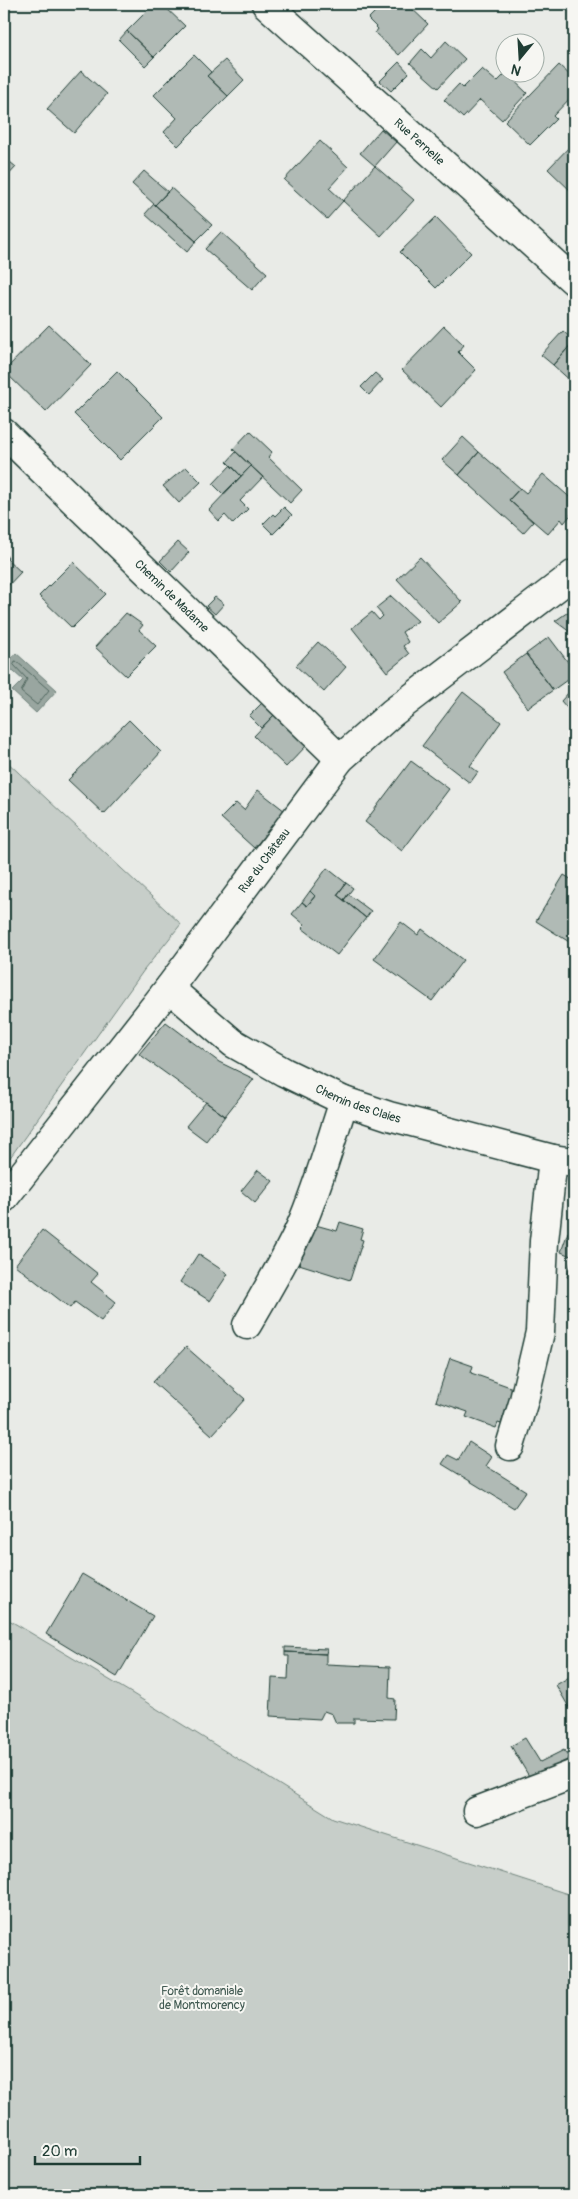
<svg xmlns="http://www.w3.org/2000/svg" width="578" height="2199" font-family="Pangolin,sans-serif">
<rect width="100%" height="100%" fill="#e9ebe7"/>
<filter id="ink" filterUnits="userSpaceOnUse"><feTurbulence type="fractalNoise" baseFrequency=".02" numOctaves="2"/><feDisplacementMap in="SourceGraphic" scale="10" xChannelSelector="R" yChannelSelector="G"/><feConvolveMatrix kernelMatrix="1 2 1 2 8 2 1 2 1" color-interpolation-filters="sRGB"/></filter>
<g filter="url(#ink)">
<path fill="#c7cec9" stroke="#73867e" d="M4 759 181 924 144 970 4 1166Z
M4 1617 133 1694 333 1818 574 1896V2195H4Z"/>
<path fill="#99a6a0" stroke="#687c75" d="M16 653 57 690 36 713 12 691 23 680 6 665Z"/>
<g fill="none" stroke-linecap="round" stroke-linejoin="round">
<path stroke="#50675f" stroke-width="1" d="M16 661 49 690 37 705 21 692 27 679 14 665Z"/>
</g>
<path fill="#b0bab5" stroke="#1f3d34" d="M154 4H162L185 26 154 57 127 31Z
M383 4H407L428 24 399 55 375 33 378 29 368 19Z
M127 31 154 57 145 66 119 40Z
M446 41 465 59 438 88 410 63 422 49 431 58Z
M194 55 211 72 207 76 228 96 178 146 164 132 177 118 154 95Z
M225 60 244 80 228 96 207 76Z
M399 62 409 73 391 91 380 81Z
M559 65 574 79V94L553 116 556 119 530 145 505 121Z
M482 69 497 82 506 73 527 93 502 120 480 100 463 118 444 100 459 84 463 88Z
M81 71 107 94 74 133 47 109Z
M381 129 396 142 375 166 360 153Z
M320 141 348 167 329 188 343 201 327 219 284 180Z
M574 142V194L548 169Z
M4 157 16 167 5 179 4 178Z
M375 166 414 200 381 236 343 201Z
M144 171 168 192 155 205 132 184Z
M171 188 212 225 196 241 155 205Z
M154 204 196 241 187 252 145 214Z
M436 217 471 253 436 288 400 252Z
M221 232 267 273 252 290 205 249Z
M49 325 91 365 46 412 4 371Z
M444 326 464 345 458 352 476 370 441 407 402 370Z
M563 331 574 341 553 365 541 355Z
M574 341V384L553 365Z
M117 371 163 417 120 460 74 414Z
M375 373 383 380 369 395 361 387Z
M250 431 272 452 268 457 302 490 290 503 233 449Z
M463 437 479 452 459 475 442 460Z
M236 452 251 466 241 476 227 462Z
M479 452 520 488 509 500 533 522 523 533 459 475Z
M231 465 241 476 223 494 213 484Z
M251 466 263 477 240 501 248 509 233 524 225 515 219 521 209 510Z
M186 467 201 482 179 503 163 486Z
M543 474 574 501V511L564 523 561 519 548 534 509 500 520 488 526 493Z
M284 507 292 515 273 534 263 524 273 514 275 516Z
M178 542 189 552 171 572 160 561Z
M4 553 8 558 7 559 21 572 4 590Z
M420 557 462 602 438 623 397 579Z
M73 562 106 594 72 628 39 596Z
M391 596 418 621 402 632 408 642 403 646 409 654 387 672 352 628 372 612 379 620 383 616 376 608Z
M215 597 224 604 215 614 206 606Z
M574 609V635L555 621 571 610Z
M126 613 143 625 139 630 156 646 126 676 95 647Z
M549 637 574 670V675L553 690 526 654Z
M318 642 346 667 324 692 296 666Z
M526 654 553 690 528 708 502 672Z
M570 691 574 694V716L561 701Z
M463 692 501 722 470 766 478 772 470 783 422 746Z
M264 701 276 713 261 728 249 716Z
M276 713 308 744 286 767 254 736Z
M129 720 161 752 104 814 68 780Z
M411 761 449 789 402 851 365 822Z
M258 790 285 811 254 848 221 818 236 803 244 810Z
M327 868 346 883 337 895 366 918 337 955 302 928 305 925 292 914 302 902 307 906 315 896 310 891Z
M564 875 574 881V945L536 921Z
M346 883 353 888 344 900 337 895Z
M310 891 315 896 307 906 302 902Z
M348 894 371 911 366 918 344 900Z
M401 922 418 935 422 929 463 960 432 1001 374 959Z
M166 1022 219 1062 254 1079 225 1116 139 1054Z
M206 1102 225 1116 206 1141 186 1126Z
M258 1170 273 1181 255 1203 241 1191Z
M340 1222 363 1229 360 1239 363 1240 350 1280 299 1264 312 1224 337 1231Z
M42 1230 98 1274 91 1282 116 1302 101 1321 75 1302 70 1308 15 1265Z
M568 1232 574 1234V1280L567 1277 573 1257 561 1252Z
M198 1254 228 1274 210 1301 180 1282Z
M186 1347 245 1399 212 1435 153 1382Z
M450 1358 473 1366 471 1373 513 1388 501 1424 498 1423 496 1428 466 1417 468 1412 436 1401Z
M469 1442 492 1457 486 1466 526 1491 514 1508 442 1464 448 1455 458 1460Z
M82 1574 153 1616 117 1677 46 1634Z
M285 1647 327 1649 326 1654 285 1652Z
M285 1652 326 1654V1664L390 1667 389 1698 395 1699 394 1719 354 1718V1723H336L332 1714 324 1711 320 1719 270 1716 272 1678 288 1679 289 1656H285Z
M571 1676 574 1680V1716L556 1685Z
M525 1738 540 1762 564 1750 569 1759 530 1778 511 1746Z"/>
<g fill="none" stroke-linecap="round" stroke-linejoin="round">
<g stroke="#1f3d34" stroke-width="31">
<g id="minor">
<path id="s1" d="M266 4 574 281"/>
<path id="s2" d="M4 433 340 759"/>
<path id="s3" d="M169 988 233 1043 284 1072 344 1101 389 1116 553 1159 574 1162"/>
<path id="s4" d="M4 1198 169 988 340 759 392 713 574 574"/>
<path d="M247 1325C265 1293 285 1261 300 1228 318 1187 330 1143 344 1101"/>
<path d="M510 1446 524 1400 540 1332 544 1241 553 1159"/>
<path d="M477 1811 574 1774"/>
</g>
</g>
<use href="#minor" stroke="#f6f6f2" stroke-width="28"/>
</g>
</g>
<g text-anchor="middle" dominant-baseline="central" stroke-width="4" stroke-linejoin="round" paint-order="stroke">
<g font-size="12" fill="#1f3d34" stroke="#f6f6f2">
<text stroke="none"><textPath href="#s1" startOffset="206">Rue Pernelle</textPath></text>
<text stroke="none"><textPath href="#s2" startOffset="234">Chemin de Madame</textPath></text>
<text stroke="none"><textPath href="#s4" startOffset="426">Rue du Château</textPath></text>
<text stroke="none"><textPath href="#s3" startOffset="224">Chemin des Claies</textPath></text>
</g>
<g font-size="12" fill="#415a52" stroke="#f6f6f2">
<text x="202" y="1991">Forêt domaniale<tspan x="202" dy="14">de Montmorency</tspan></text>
</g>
</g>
<rect width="578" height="2199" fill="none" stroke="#f6f6f2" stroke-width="20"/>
<rect x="10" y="10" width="558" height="2179" fill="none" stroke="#1f3d34" stroke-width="2" filter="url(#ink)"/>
<g transform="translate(520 58) rotate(198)"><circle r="24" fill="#f6f6f2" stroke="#a0aca6"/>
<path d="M0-4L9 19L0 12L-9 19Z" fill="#1f3d34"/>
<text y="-8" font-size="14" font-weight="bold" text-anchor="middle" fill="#1f3d34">N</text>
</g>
<path d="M35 2156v8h105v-8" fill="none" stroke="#1f3d34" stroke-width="2.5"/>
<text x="42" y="2156" font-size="15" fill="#1f3d34" stroke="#f6f6f2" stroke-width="4" paint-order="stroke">20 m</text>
</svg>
